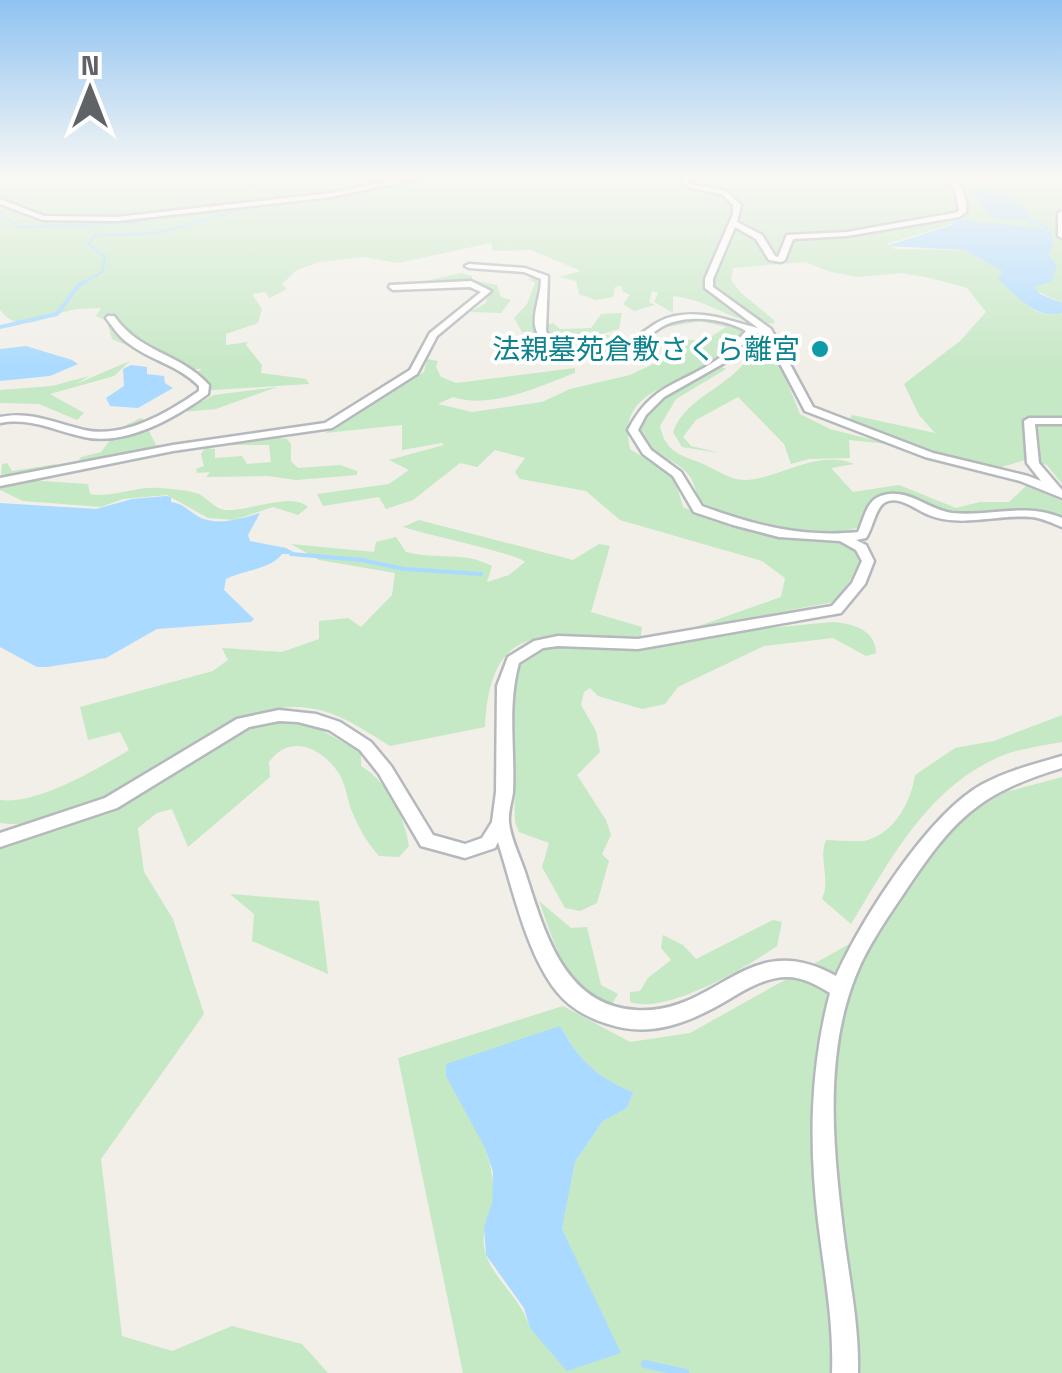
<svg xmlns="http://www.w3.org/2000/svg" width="1062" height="1373" viewBox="0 0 1062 1373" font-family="'Space Grotesk','Noto Sans JP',sans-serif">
<rect width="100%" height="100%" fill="#f1efe8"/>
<path fill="#c5e8c5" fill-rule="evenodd" d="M12,177h956l8,9 21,-6 -1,-3h66v126l-27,-13 -1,-4 18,-7 4,-13 -8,-13 5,-9 -3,-4 -95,-21 -3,5 -65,20 8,5 70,1 37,21 -3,6c17,19 36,44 63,36v171l-15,-19 -21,-5 -28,8 -42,-7 -107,-40 3,-6 83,18 -16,-18 -15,-31 56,-43 26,-29 -19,-24 -37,-10 -29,-5 -42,4 -28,-5 -26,-10 -72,6 -2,12 10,13 32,26 2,4c-37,5 -65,-24 -102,-27v17l-19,-11 4,-9 -6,-2 -3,11 6,3 -21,6 -11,-7 7,-9 -8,-4v-5l-7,1 -2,10 -17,3 -17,-6 -3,-13 -17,-4 22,-6 -50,-21 -38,1 -2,-8 -93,20 -34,-6 -45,5 -22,8 -15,14 5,5 -18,9 -3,-6 -14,2 10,15 -4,14 -32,11v11l22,-3 -2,3 16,20 -1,8 45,6 3,5 -110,7 -9,-15 12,-7h-19l-71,-30 -5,-18 -11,-5 5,-8c-11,1 -23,0 -33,3 -24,5 -48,25 -68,-1v-124l9,-2z
M461,273l11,3v4l25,5 4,12 10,3 -10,13 -31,-1 16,-9 1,-6c-22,-11 -50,-14 -75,-13z
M538,277l4,5 -2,22 -7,12 9,25 16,14 -6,1 -30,-24 -8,-14 13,-14 8,-21 -7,-4z
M622,313l-3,16 -17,5 14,3 -1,4h-45c20,8 39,-2 56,4 -29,11 -71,12 -79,-20l6,-2 7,6 31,-1 10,-14z
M691,318l54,11c-9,11 -21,25 -33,34 -36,25 -96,26 -82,86l44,28 9,30c34,15 70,25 107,32 24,5 47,-3 68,13l2,15 -26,35 -141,26 88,-31 4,-19 -23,-17 -142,-41 -34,-29 -66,-12 -5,-7 10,-14 -30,-8 -18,17 -17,-4 -47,37 -27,9 -7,-12 -56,9 -6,-12 72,-10 20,-14 -20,-10 55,-15 -2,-2 -40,7v-25l-77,8 99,-61 3,-13 11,2 -2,6 5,10 15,6 119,-15v5c-35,13 -84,37 -122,24l-15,7 34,8 70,-10 28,-13 60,-14 30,-14 18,-21h28l20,-13 -26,-6 -43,8z
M749,356l30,6 21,52 30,15 59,15 -40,-4 1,18 -41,1 -18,5 -7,-20 -46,-47 -42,23 -13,17 8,9 29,7 -38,-6 -9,-15c13,-36 58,-45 76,-76z
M130,361l-16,15 -64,18 34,19 -7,7 -38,-16 -39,-1v-13l52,-4 37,-10 -13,8z
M719,366l7,3 -50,30 -16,27c5,23 16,28 36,35 17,6 33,20 51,19 35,-3 72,-31 107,-16l-23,4 22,24 46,-7 57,23 24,-6h29l17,-16 36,15v15c-38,-11 -74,2 -111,-4 -27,-4 -57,-32 -83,-10l-3,19 -5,6c-50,16 -104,-5 -151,-20 -16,-9 -11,-21 -21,-33 -15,-18 -41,-17 -48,-43l15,-29z
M277,387l-61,22 -34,3 32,-17z
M141,418l13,8 -5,5 7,14h17l-95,17 3,-5 20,-5 10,-13 9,-2 6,-12z
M269,437l18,2 4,5v17l7,7 42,-3 17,6v4l-61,5 -28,-4 -62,1 4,-5 -13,1 -1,-4 8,-3 -3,-12 4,-6 10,1v9l27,-2 5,8 24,-2 -2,-17h-45z
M7,463l5,8 45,-7 -4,6 -27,10 62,4 2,10c23,4 46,-8 70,-6 12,1 28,2 39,6 10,5 15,15 27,16 23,1 66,-18 82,-3l-10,8 -25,-8 -39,13 -26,-2 -41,-23 -44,4 -22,8 -78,-6 -23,-11 2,-26z
M419,520l154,40 26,-16 11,2 -19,66 51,15 -1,9c-84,6 -150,-28 -156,91l-95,19c-23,-14 -48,-32 -75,-37 -107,-21 -195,128 -315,114v-23c37,5 97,-31 129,-50l-9,-18 -32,8 -8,-33 133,-36 15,-11 -6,-12 60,4 37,-13v-18l29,-3 13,9 31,-32 3,-22 -76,-13 -28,-16 83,8 2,-10 20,-5 10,15c30,8 58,-1 86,14l-5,16 22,-7 16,-13c-7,-8 -101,-28 -122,-35z
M832,622c20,1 44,8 44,31l-10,3 -33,-18 -69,8 -86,41 -13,17 -23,5 -44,-13 -8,-8 -6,4 -3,13 15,26 4,21 -23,23 29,45 5,15 -9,19 7,7 -12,42 -17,8 -15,-3 -23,-41 7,-24 -30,-11 -4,-10 -3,-139 8,-19 12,-12 18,-5 93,3 107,-20z
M1062,715v27c-17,3 -36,6 -53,11 -79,29 -117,104 -158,171l-29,-25c9,-20 -4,-40 4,-59 12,0 30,3 42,0 28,-9 43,-39 47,-65l40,-27 39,-7z
M280,720l30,4 51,28v14c27,16 43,49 48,80l-10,11 -20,-1c-13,-15 -21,-29 -28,-47 -4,-12 -6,-27 -13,-37 -18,-26 -49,-38 -69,-10l1,15 -82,70 -16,-38 -15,4 -19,15 6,44 29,47 31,95 -103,145 21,177 50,15 60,-25 70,18 26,29h-328v-528l110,-33 144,-86z
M1062,777v596h-599l-65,-315 165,-52 67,36 60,-9 195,-109 45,-70 37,-39 39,-23zM560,1026c19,34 37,52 72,66l-5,16 -24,13 -28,41 -13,67 58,124 -90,-25c-9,-30 -35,-47 -44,-73 -7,-19 3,-36 6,-53 3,-19 -1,-36 -7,-54z
M230,894l89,7 9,73 -76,-33 2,-27z
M539,901l32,27 16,-1 14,58 17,9 -6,10c-47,-13 -58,-63 -73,-103z
M773,920l9,2 -5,24c-30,21 -111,69 -147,56v-10l10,-1 8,-13 23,-18 -10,-12 2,-13 20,10 13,14z"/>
<path fill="#aadaff" d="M969,191l42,4 2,6 14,8 3,11 -36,-1z
M955,219l96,11 2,17 -5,6 9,13 -6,16 -17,4 6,8 22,9v10c-27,7 -45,-17 -64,-34l4,-8 -37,-21 -79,-4 66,-21z
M26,346l46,14 6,4 -28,12 -50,5v-32z
M131,365l16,2v7l17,2 1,7 8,5 -35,20 -28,-2 -4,-8 18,-12 -1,-17z
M166,496l5,1v5c14,2 18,10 30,16 19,8 41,0 59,-5l-12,22 2,6 36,7 11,6h-15c-10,15 -39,16 -56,25l-2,11 30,29 -3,3 -94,7 -51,29 -59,9h-10l-37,-20v-144l96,6 36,-10z
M560,1026c19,34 37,52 73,66l-6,16 -24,13 -28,41 -13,67 59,124 -54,18 -37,-43 -6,-20 -38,-53 -2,-28 8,-25 1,-30 -8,-24 -39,-72v-12z"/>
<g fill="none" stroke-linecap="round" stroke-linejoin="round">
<path stroke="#aadaff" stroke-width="2.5" d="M349,194l81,-17
M0,213l18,14 114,-4 22,-6
M1025,219l22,8v4
M82,283l20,-11 3,-15 -16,-13 5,-8 63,-3 102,-28"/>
<path stroke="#aadaff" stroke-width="4" d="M0,327l57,-13 21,-28 9,-5
M291,554l71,6 42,9 77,5"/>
<path stroke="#aadaff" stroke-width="8" d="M645,1364l40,9"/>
<g stroke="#b5b8bc" stroke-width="5">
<path id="minor" d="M412,177h14l-95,20 -214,24 -74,-1 -43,-16v-5l44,17 73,1 214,-24z
M680,177h6l5,7 35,7 15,14 -4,17 25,13 13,21 3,1 9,-22 60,-3 107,-19 5,-2 -3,-18 -11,-16h7c9,10 16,21 14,35l-7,5 -112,19 -54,3 -8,21 -4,2 -12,-2 -13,-21 -21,-12 -22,52v8l58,42 42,78 120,46 95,23 13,5 -14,-18 -3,-42 5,-3h33v6h-27l4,39 23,27v8l-42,-17 -95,-24 -120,-46 -41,-78 -11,1 -29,29 -60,34 -18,18 -8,15 13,20 30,22 21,34c51,19 102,32 156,26 7,-15 8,-33 26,-37 24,-7 45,15 68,18 38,4 73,-11 110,5v9c-10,-4 -20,-9 -30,-10 -35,-3 -70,11 -103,-2 -13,-5 -31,-21 -45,-12 -9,6 -11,25 -18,35l-10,2 10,5 8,16 -9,23 -24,29 -203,36 -80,-3 -15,2 -24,15c-12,43 -4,84 -6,129 -1,9 -5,20 -4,30 1,15 11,35 16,50 19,58 38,134 111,138 82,5 111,-84 200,-34 26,-57 91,-160 145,-191 25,-14 54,-21 81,-29v12c-84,25 -108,51 -156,122 -18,27 -38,55 -50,85 -34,84 -22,182 -11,270 6,43 14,85 13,128h-26c2,-51 -8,-102 -14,-152 -9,-78 -8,-152 12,-228 -13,-8 -27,-16 -43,-16 -20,0 -39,11 -56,21 -38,23 -79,41 -123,26 -20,-6 -38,-16 -51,-32 -31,-39 -44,-103 -59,-150l-3,6 -30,10 -44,-12 -42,-72 -19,-24 -31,-20 -31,-8 -19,-1 -30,6 -132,81 -117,39v-14l105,-35 132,-79 42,-9 37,4 24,8 31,20 20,24 42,69 32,9 17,-6 10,-16 4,-30 1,-106 11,-29 26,-16 24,-5 80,3 194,-33 20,-23 10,-22 -6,-11 -16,-9 -61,-4 -46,-12 -39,-13 -21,-36 -30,-22 -15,-24c24,-47 51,-44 90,-71 11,-8 19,-18 28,-28 -19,-11 -48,-15 -69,-10 -16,3 -27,15 -40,24 -21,15 -52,17 -76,9 -12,-5 -23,-14 -26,-28 -2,-15 6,-31 6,-47l-17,-7 -55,-4 -4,-2 4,-2 56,4 23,8 -2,55c14,25 52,28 76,15 19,-9 31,-26 53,-30 31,-6 56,6 83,12l-53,-40v-9l28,-65v-9l-11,-11 -35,-7z
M1062,211v27l-4,-2v-23z
M471,281l20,10 -54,45 -20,38 -85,54 -159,23 -173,35v-8l173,-33 152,-22 85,-53 20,-37 51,-41 -11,-5 -77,3 -4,-3 1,-2z
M108,316h6c27,38 65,36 95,69l-1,9c-33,24 -82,52 -124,43 -29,-6 -53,-20 -84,-14v-6c31,-6 54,6 84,13 39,9 84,-17 115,-39v-5c-22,-22 -48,-25 -71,-43 -9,-6 -15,-16 -22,-25z"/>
</g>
<use href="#minor" fill="#fff" fill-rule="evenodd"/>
</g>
<linearGradient id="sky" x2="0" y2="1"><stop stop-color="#8fc3f1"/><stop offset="0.48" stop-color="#f9f8f5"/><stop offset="1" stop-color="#f9f8f5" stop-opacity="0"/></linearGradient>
<rect width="1062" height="369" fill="url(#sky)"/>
<circle fill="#0f9aa8" stroke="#fff" stroke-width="4" cx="820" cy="349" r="10"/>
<g text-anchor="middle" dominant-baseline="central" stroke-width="8" stroke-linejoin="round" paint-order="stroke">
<g font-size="28" fill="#0d838f" stroke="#fff" text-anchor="end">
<text x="800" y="349">法親墓苑倉敷さくら離宮</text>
</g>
</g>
<g transform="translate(90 90)" stroke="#ffffff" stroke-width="8" paint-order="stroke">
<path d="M0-8L18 38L0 25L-18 38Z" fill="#5f6368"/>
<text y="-15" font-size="28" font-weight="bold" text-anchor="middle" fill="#5f6368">N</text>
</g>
</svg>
